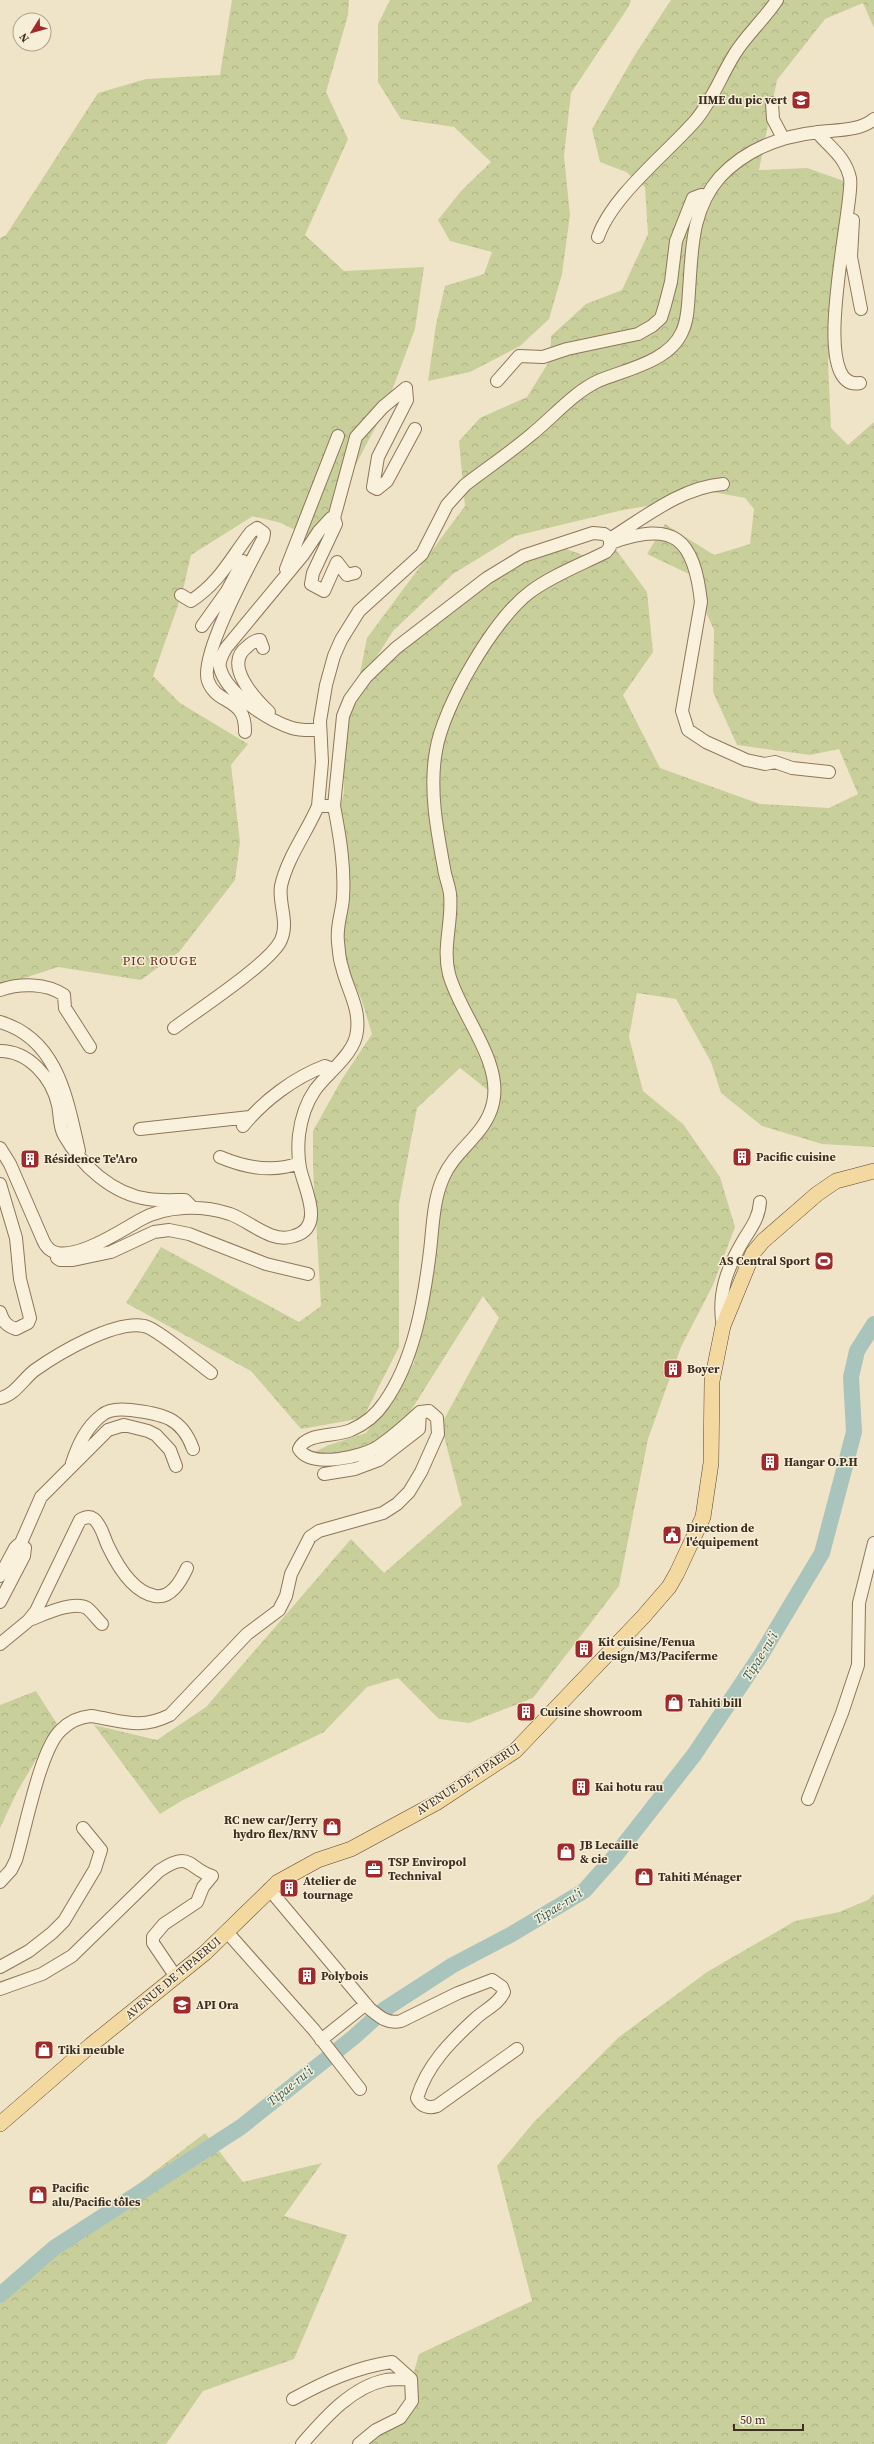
<svg xmlns="http://www.w3.org/2000/svg" width="874" height="2444" viewBox="0 0 874 2444" font-family="'Source Serif 4',serif">
<defs>
<pattern id="forest-crowns" width="20" height="18" patternUnits="userSpaceOnUse"><rect width="20" height="18" fill="#c9cf9b"/><path d="M2 6a3 3 0 1 1 6 0M12 15a3 3 0 1 1 6 0" fill="none" stroke="#aeb285"/></pattern>
</defs>
<rect width="100%" height="100%" fill="#f0e4c8"/>
<path fill="url(#forest-crowns)" d="M232,0h117l-1,15 -22,77 22,47 -43,96 39,36 80,-4 -9,62 -30,80 -41,78 -20,57 -43,-21 -28,-7 -62,39 -9,39 -29,82 27,27 68,41 -17,21 9,77 -5,38 -56,72 -38,28 -83,-13 -58,19v-748l6,-3 92,-142 48,-14 74,-4z
M390,0h241l-2,6 -58,87 -7,63 6,59 -8,59 -13,45 -29,27 -50,26 -42,9 8,-56 9,-39 39,-12 8,-22 -42,-11 -12,-21 23,-29 30,-29 -37,-35 -53,-8 -23,-37v-58z
M671,0h203v28l-11,-25 -38,16 -48,61 -18,90 48,-2 40,14 -7,90 -12,90 3,66 17,17 26,-23v725l-52,-3 -60,-18 -41,-33 -10,-31 -35,-63 -39,-6 -8,44 14,54 40,33 37,53 15,50 -22,58 -32,62 -33,92 -29,147 -86,112 -64,25 -30,-4 -41,-41 -31,9 -43,45 -141,68 -23,14 -66,-89 63,15 49,-33 145,-168 33,34 78,-68 -21,-80 58,-107 -16,-22 -73,116 -31,32 -34,13 -37,-2 21,-10 37,-12 48,-70 18,-134 21,-69 40,-50 1,-15 -34,-27 -43,40 -18,96v143l-36,71 -62,11 -50,-58 -125,-68 35,-56 138,75 22,-16 -8,-139v-36l29,-52 30,-45 -10,-33 -17,-37 -4,-131v-29l3,-11 -1,-59 8,-38 95,-84 104,-69 41,15 17,-10 -8,-20 47,64 6,60 -30,43 37,73 100,36 69,4 29,-14 -19,-45 -29,6 -73,-10 -24,-53 1,-62 -25,-56 -42,-20 18,-30 49,31 36,-11 4,-35 -9,-11 -43,-8 -43,14 -36,6 -108,26 -62,38 -60,57 -36,57 10,-50 98,-132 -6,-65 21,-23 47,-21 23,-37 1,-24 35,-32 36,-14 26,-56 -3,-47 -19,-15 -26,-10 -8,-33 44,-76z
M36,1691l21,33 -40,68 -17,36v-123z
M874,1894v550h-505l35,-37 15,-53 113,-53 -35,-135 37,-44 85,-85 88,-65 88,-51 44,-9 29,-12z
M205,2133l38,49 79,-19 -38,53 63,19 -53,124 -91,32 -37,53h-166v-142l5,-9 40,-44 26,-20 41,-25z"/>
<g fill="none" stroke-linecap="round" stroke-linejoin="round">
<path stroke="#a9c4bc" stroke-width="16" d="M0,2295l54,-47 187,-121 113,-90 31,-28 68,-44 59,-31 72,-43 31,-35 79,-101 67,-100 61,-102 32,-121 -3,-55 6,-26 17,-27"/>
<g stroke="#8d765c" stroke-width="14">
<path id="minor" d="M772,103l1,16 10,19
M817,132c13,16 28,24 33,46 5,23 -44,215 10,205
M853,220l-2,37 10,52
M598,237c14,-41 68,-83 97,-116 17,-20 25,-43 39,-66 12,-20 30,-35 43,-55
M497,381l22,-25 24,1 24,-8 71,-15 14,-8 9,-8 4,-13 6,-23 5,-41 17,-43 8,-3 6,1
M406,388l1,12 -29,57 -5,30 4,2 10,-8 28,-52
M334,518l22,-81 27,-30 23,-19
M334,518l2,6 -23,49 -2,11 13,7 13,-29 10,13 8,-2
M613,537c33,-21 70,-50 110,-53
M611,543c63,-23 83,-5 90,59l-19,109 6,19 18,12 40,18 19,4 10,-2 17,6 37,4
M286,569l52,-133
M181,595l10,6c29,-19 39,-42 60,-69l6,-4 7,5 -1,6c-14,27 -64,117 -55,142 9,25 38,15 37,51
M202,626l25,-35 16,-30
M263,648l-3,-8c-5,0 -9,3 -13,7 -24,17 7,51 22,65
M320,730c-9,0 -19,1 -28,-2 -23,-7 -66,-35 -72,-60 -2,-7 3,-14 6,-20l77,-93 16,-24 12,-13h3
M0,990c20,-7 46,-7 64,5l1,13 25,39
M0,1022c58,17 67,77 79,129
M174,1028c24,-18 93,-63 106,-86 10,-19 -2,-38 1,-56 6,-28 26,-54 37,-80
M0,1051c29,0 52,27 58,54 2,9 1,22 6,30 17,30 48,59 84,64 12,2 25,1 37,1l7,7
M243,1126c20,-25 52,-49 82,-60l8,3
M140,1129l110,-12
M0,1148l10,16 33,76c1,3 4,7 6,9 20,17 73,-19 91,-29 26,-15 62,-15 90,-6 20,7 41,30 64,22 32,-9 10,-48 6,-68 -2,-11 -2,-23 -1,-33 2,-16 7,-32 16,-45 13,-18 40,-36 42,-59 3,-24 -10,-42 -15,-64 -3,-8 -3,-17 -4,-25 -2,-16 4,-29 5,-44 2,-31 -3,-61 -9,-92
M220,1157c26,11 53,16 79,6
M0,1184l16,54 4,41 10,39 -2,5 -12,6c-10,-3 -13,-8 -16,-17
M57,1258l3,2h13l38,-8 43,-20 15,-2 20,4 77,30 42,10
M723,1326c-6,-31 4,-58 20,-85 8,-13 16,-23 17,-39
M0,1398c14,-2 24,-20 35,-28 24,-17 80,-50 109,-44 12,2 55,38 67,47
M72,1463c6,-18 14,-36 30,-48 7,-6 20,-6 29,-5 31,4 51,7 62,39
M324,1474l31,-5 24,-9 40,-31 1,-17
M20,1545l21,-48 67,-67 16,-5 24,6 8,4 14,15 6,16
M0,1576l15,-28 3,-3 7,3 -1,8 -24,46
M29,1620c14,-5 44,-20 58,-12 5,4 10,11 15,16
M0,1644l28,-23 8,-10 44,-91c5,-3 10,-4 14,-1 8,7 10,19 14,27 9,19 25,46 47,50 16,3 26,-15 32,-28
M808,1799l34,-86 16,-48 1,-62 15,-60
M0,1882l11,-12 5,-10c9,-29 24,-111 45,-130 8,-8 19,-13 30,-14 32,5 49,14 79,-1l77,-81 32,-24 7,-14 5,-22 19,-37 9,-6 64,-18 14,-9 12,-12 12,-20 17,-38 -1,-16 -8,-7 -9,1c-13,12 -26,24 -41,34 -16,11 -68,23 -80,3 7,-17 37,-12 52,-19 14,-6 25,-15 33,-27 30,-42 40,-102 46,-152 3,-25 3,-50 13,-73 12,-29 43,-43 50,-75 10,-42 -34,-90 -44,-129 -7,-27 4,-53 1,-80 -1,-9 -5,-17 -6,-26 -7,-37 -15,-79 -8,-117 7,-45 58,-132 94,-159 23,-17 50,-27 76,-40l4,-5v-9l-6,-4 -11,-1 -70,23 -36,22 -91,70 -30,29 -16,22 -7,17 -9,90h-16l4,-44 -2,-41 6,-36 8,-29 7,-16 18,-29 63,-57 25,-49 18,-20c22,-17 46,-33 67,-51 21,-17 41,-41 66,-53 26,-11 71,-19 84,-49 6,-12 6,-27 7,-41 3,-41 2,-81 31,-114 27,-29 61,-41 99,-45 17,-2 41,-1 55,-13
M269,1889l101,120c11,9 18,15 31,12l57,-28 34,-13 10,7 2,5c-5,12 -20,18 -29,27 -25,23 -48,46 -58,79 4,8 11,11 20,8l80,-57
M227,1932l87,98 46,59
M0,1967l29,-16 23,-18 12,-12 31,-52 6,-19 -18,-22
M0,1989l42,-15 30,-18 87,-85c32,-22 29,-2 53,5l-9,11 -6,15 -33,22 -11,13v6l23,34
M321,2040l45,-36
M293,2399c31,-17 63,-32 99,-37l19,17 1,22 -12,17 -24,12 -17,14
M302,2444c22,-25 49,-57 84,-64 8,-1 17,-1 25,-1"/>
</g>
<g stroke="#5b4430" stroke-width="16">
<path id="major" d="M0,2124l91,-79 114,-92 73,-71 40,-22 33,-11 85,-46 79,-52 128,-134 26,-30 8,-14 26,-56 8,-54 1,-82 11,-55 30,-73 10,-12 54,-47 19,-13 38,-10"/>
</g>
<use href="#minor" stroke="#faf1dc" stroke-width="12"/>
<use href="#major" stroke="#f3d9a0" stroke-width="15"/>
</g>
<defs>
<g id="school-square" transform="scale(1)"><rect x="-9" y="-9" width="18" height="18" rx="4" fill="#9e2a2b" stroke="#f7eed8"/><path d="M0-5L7-2L0 1L-7-2ZM-4 1L0 2.5L4 1V4Q0 6-4 4Z" fill="#fff"/></g>
<g id="building-square" transform="scale(1)"><rect x="-9" y="-9" width="18" height="18" rx="4" fill="#9e2a2b" stroke="#f7eed8"/><path d="M-4-6H4V6H1V3H-1V6H-4ZM-2.5-4.3h1.7v1.8h-1.7ZM.8-4.3h1.7v1.8H.8ZM-2.5-1h1.7V.8h-1.7ZM.8-1h1.7V.8H.8Z" fill="#fff"/></g>
<g id="stadium-square" transform="scale(1)"><rect x="-9" y="-9" width="18" height="18" rx="4" fill="#9e2a2b" stroke="#f7eed8"/><path d="M0-5a6.5 5 0 1 0 0 10a6.5 5 0 1 0 0-10ZM-3.5-1.8h7v3.6h-7Z" fill="#fff"/></g>
<g id="civic-square" transform="scale(1)"><rect x="-9" y="-9" width="18" height="18" rx="4" fill="#9e2a2b" stroke="#f7eed8"/><path d="M-.6-6.5H3V-4.5H.6V-3L4-1V1h2V6H-6V1h2V-1L-.6-3ZM-1.2 2.5V6h2.4V2.5Z" fill="#fff"/></g>
<g id="shop-square" transform="scale(1)"><rect x="-9" y="-9" width="18" height="18" rx="4" fill="#9e2a2b" stroke="#f7eed8"/><path d="M-5-2.5h2.3a2.7 3.5 0 0 1 5.4 0H5L5.5 6h-11ZM-1.5-2.5h3a1.5 2.3 0 0 0-3 0Z" fill="#fff"/></g>
<g id="office-square" transform="scale(1)"><rect x="-9" y="-9" width="18" height="18" rx="4" fill="#9e2a2b" stroke="#f7eed8"/><path d="M-6-3h4V-5.5h4V-3h4V5H-6ZM-1-4.5V-3h2v-1.5ZM-6 0V1H6V0Z" fill="#fff"/></g>
</defs>
<g fill-rule="evenodd">
<use href="#school-square" x="801" y="100"/>
<use href="#building-square" x="742" y="1157"/>
<use href="#building-square" x="30" y="1159"/>
<use href="#stadium-square" x="824" y="1261"/>
<use href="#building-square" x="673" y="1369"/>
<use href="#building-square" x="770" y="1462"/>
<use href="#civic-square" x="672" y="1535"/>
<use href="#building-square" x="584" y="1649"/>
<use href="#shop-square" x="674" y="1703"/>
<use href="#building-square" x="526" y="1712"/>
<use href="#building-square" x="581" y="1787"/>
<use href="#shop-square" x="332" y="1827"/>
<use href="#shop-square" x="566" y="1852"/>
<use href="#office-square" x="374" y="1869"/>
<use href="#shop-square" x="644" y="1877"/>
<use href="#building-square" x="289" y="1888"/>
<use href="#building-square" x="307" y="1976"/>
<use href="#school-square" x="182" y="2005"/>
<use href="#shop-square" x="44" y="2050"/>
<use href="#shop-square" x="38" y="2195"/>
</g>
<g text-anchor="middle" dominant-baseline="central" stroke-width="3" stroke-linejoin="round" paint-order="stroke">
<g font-size="12" font-weight="bold" fill="#3d2e20" stroke="#f7eed8" text-anchor="start">
<text x="787" y="100" text-anchor="end">IIME du pic vert</text>
<text x="756" y="1157">Pacific cuisine</text>
<text x="44" y="1159">Résidence Te'Aro</text>
<text x="810" y="1261" text-anchor="end">AS Central Sport</text>
<text x="687" y="1369">Boyer</text>
<text x="784" y="1462">Hangar O.P.H</text>
<text x="686" y="1528">Direction de<tspan x="686" dy="14">l'équipement</tspan></text>
<text x="598" y="1642">Kit cuisine/Fenua<tspan x="598" dy="14">design/M3/Paciferme</tspan></text>
<text x="688" y="1703">Tahiti bill</text>
<text x="540" y="1712">Cuisine showroom</text>
<text x="595" y="1787">Kai hotu rau</text>
<text x="318" y="1820" text-anchor="end">RC new car/Jerry<tspan x="318" dy="14">hydro flex/RNV</tspan></text>
<text x="580" y="1845">JB Lecaille<tspan x="580" dy="14">&amp; cie</tspan></text>
<text x="388" y="1862">TSP Enviropol<tspan x="388" dy="14">Technival</tspan></text>
<text x="658" y="1877">Tahiti Ménager</text>
<text x="303" y="1881">Atelier de<tspan x="303" dy="14">tournage</tspan></text>
<text x="321" y="1976">Polybois</text>
<text x="196" y="2005">API Ora</text>
<text x="58" y="2050">Tiki meuble</text>
<text x="52" y="2188">Pacific<tspan x="52" dy="14">alu/Pacific tôles</tspan></text>
</g>
<g font-size="12" fill="#3d2e20" stroke="#f7eed8">
<text transform="translate(468 1779) rotate(-33)">AVENUE DE TIPAERUI</text>
<text transform="translate(173 1978) rotate(-40)">AVENUE DE TIPAERUI</text>
</g>
<g font-size="13" letter-spacing="1" fill="#6b2e1e" stroke="#f7eed8">
<text x="160" y="960">PIC ROUGE</text>
</g>
<g font-size="13" font-style="italic" fill="#2f5d5a" stroke="#f7eed8">
<text transform="translate(760 1656) rotate(-58)">Tipae-ru’i</text>
<text transform="translate(558 1906) rotate(-32)">Tipae-ru’i</text>
<text transform="translate(290 2086) rotate(-39)">Tipae-ru’i</text>
</g>
</g>
<g transform="translate(32 32) rotate(233)"><circle r="19" fill="#f7eed8" stroke="#ada18e"/>
<path d="M0-3L7 15L0 10L-7 15Z" fill="#9e2a2b"/>
<text y="-6" font-size="11" font-weight="bold" text-anchor="middle" fill="#3d2e20">N</text>
</g>
<path d="M734 2424v6h69v-6" fill="none" stroke="#3d2e20" stroke-width="2"/>
<text x="740" y="2424" font-size="12" fill="#3d2e20" stroke="#f7eed8" stroke-width="3" paint-order="stroke">50 m</text>
</svg>
